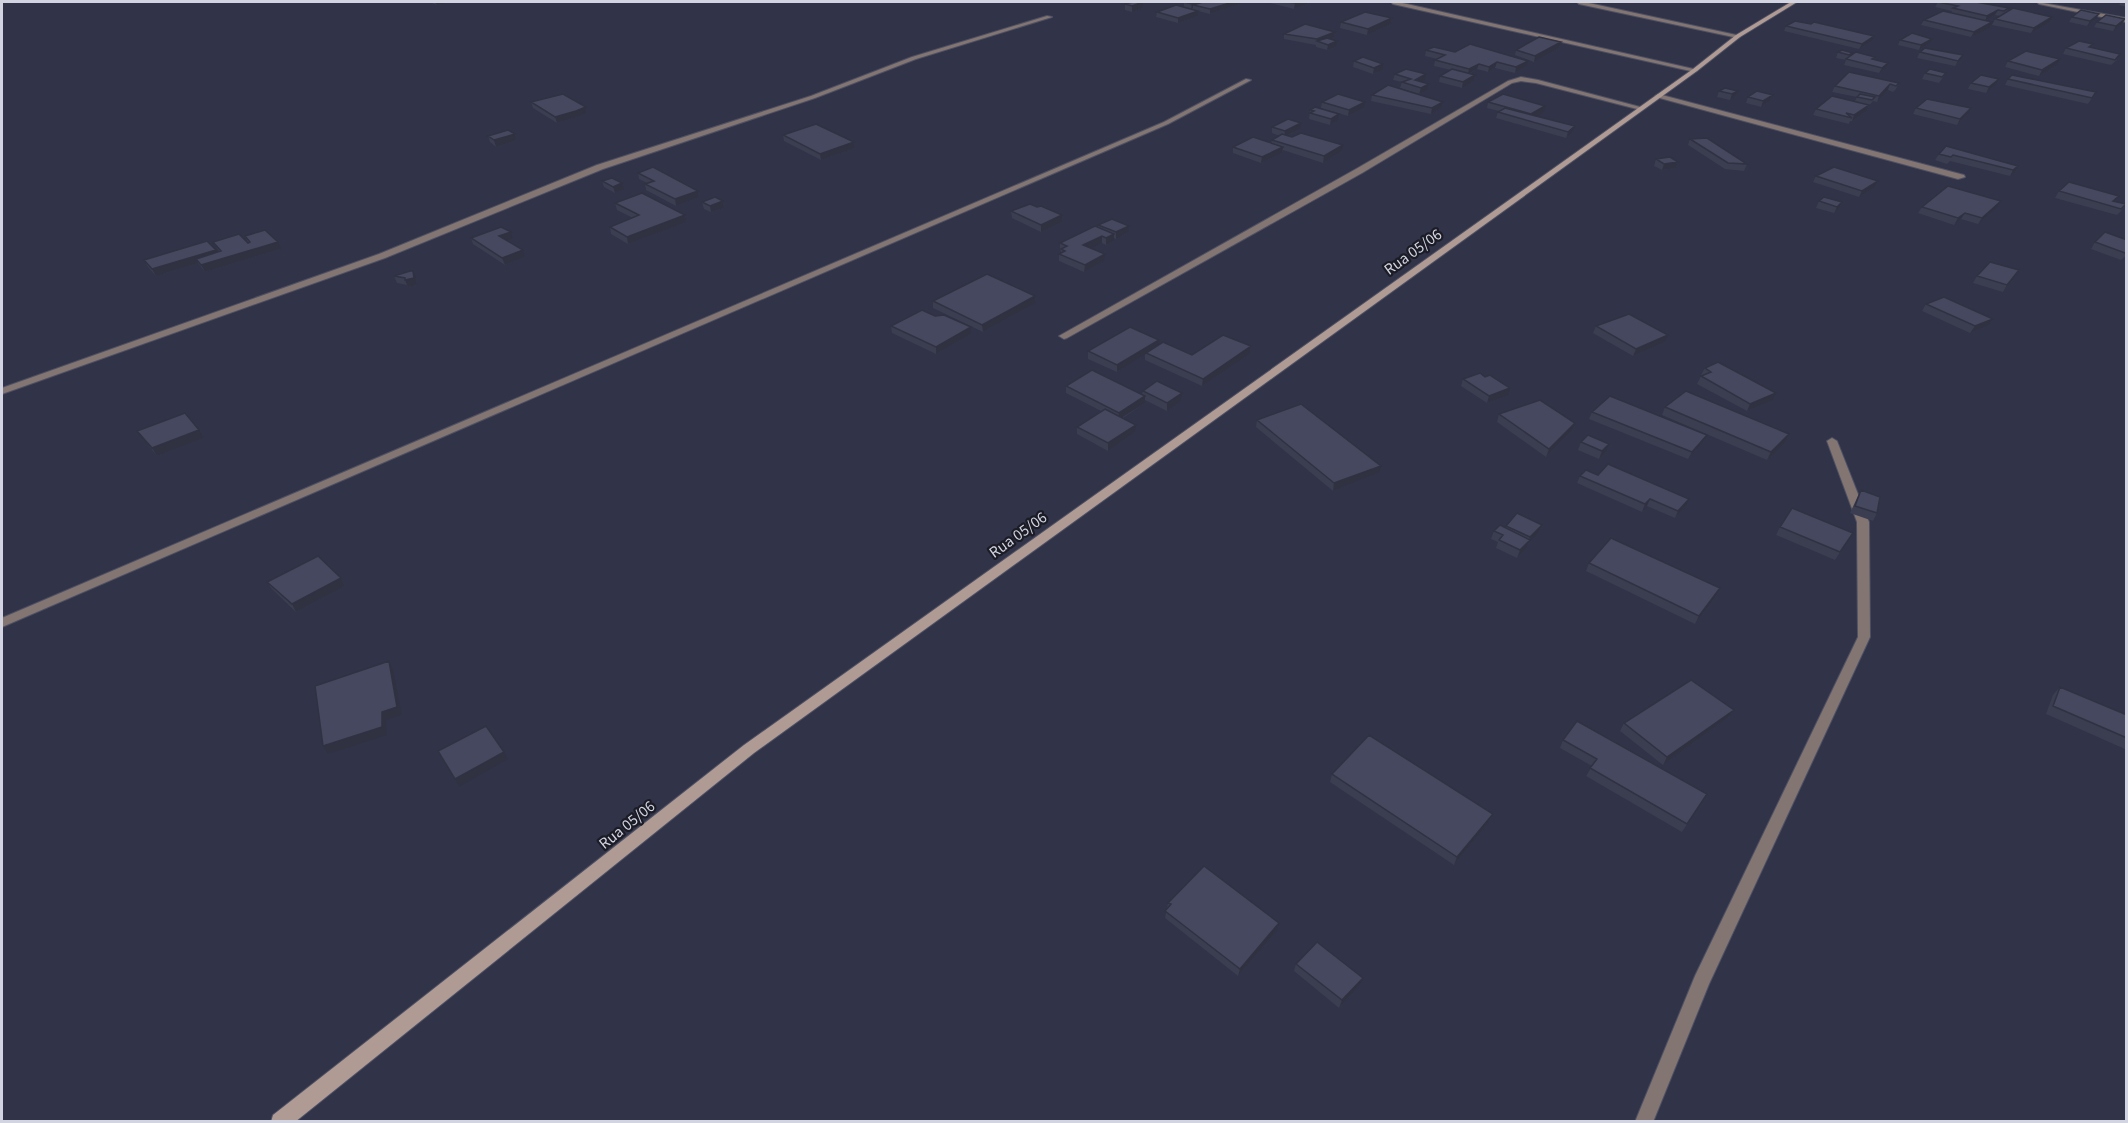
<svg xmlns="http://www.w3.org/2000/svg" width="2128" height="1123" viewBox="0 0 2128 1123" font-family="'Source Sans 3',sans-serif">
<rect width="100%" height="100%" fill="#313348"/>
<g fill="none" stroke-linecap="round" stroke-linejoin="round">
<g stroke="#4e5064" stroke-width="2">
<path id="lane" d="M1246,79l5,1 -83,44 -1166,503v-9l1162,-496z"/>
</g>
<g stroke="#4e5064" stroke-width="2">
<path id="street" d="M1391,2h7l300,68 -3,2 -302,-68z
M1577,2h7l157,34 -3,2 -159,-34z
M2037,2l89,16v4l-87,-18z
M1047,16l5,1 -136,42 -101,39 -212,71 -218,89 -383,136v-6l377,-134 218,-89 214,-69 101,-39z
M1521,77l17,3 106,28 -3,2 -105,-27 -15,-2 -9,2 -150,90 -295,165 -3,1 -5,-3 297,-167 152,-88z
M1658,94l306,81 1,2 -7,2 -302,-82 -1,-1z
M1832,438l5,3 32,81 1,115 -161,347 -56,138h-18l60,-146 163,-339 -1,-115 -30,-81z"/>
</g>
<g stroke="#4e5064" stroke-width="2">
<path id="secondary" d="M1791,2h6l-57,35 -43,34 -943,682 -459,369h-24l2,-7 471,-370 949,-676 43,-34z"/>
</g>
<use href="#lane" fill="#837672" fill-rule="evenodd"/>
<use href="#street" fill="#837672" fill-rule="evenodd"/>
<use href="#secondary" fill="#af9b94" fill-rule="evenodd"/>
</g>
<path fill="#3b3e51" d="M429,2h24l-16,3z
M1182,2h61v1l-33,11 -12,-3v5l-20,7 -22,-6 1,-5 27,-5v-4h-3z
M1266,2h46l-18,7z
M1938,2l71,6 -2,4 45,5 -2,5 -19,11 -39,-8 3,-6 5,-3 -5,-1 -10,6 7,1 -2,6 -19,9 -50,-12 3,-5 27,-7 1,-2 -17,-4z
M2121,2h6v5l-8,-2z
M1125,4l18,4 -11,4 -7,-2z
M2072,17l24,2 -9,7 -18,-4z
M1392,18l-1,6 -24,11 -27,-7 1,-6z
M2125,19l-3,5 -9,7 -19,-4 3,-5z
M1786,26l86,15 -13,8 -75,-18z
M1335,32l-1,5 -4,2 6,8 -9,3 -11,-3v-2l-32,-6v-5z
M1932,39l-3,5 -10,6 -21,-5 2,-5z
M1561,42l-2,6 -25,14 -19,-7 1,-5z
M2091,47l26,13 -6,5 -48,-11 3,-6z
M1426,50l29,2 72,14 -12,7 -20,-5 -7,4 -11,-3 -8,5 6,1 -1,6 -12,7 -23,-6 1,-6 11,-6 -17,-4 1,-6 2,-1 -12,-3z
M1838,52l14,3 23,2 -1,3 14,3 -2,6 -7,4 -35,-8 2,-5 -10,-2z
M1920,52l40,9 -5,5 -38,-8z
M1354,61l28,9 -9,4 -20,-7z
M2008,61l49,4 -18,11 -34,-9z
M1925,73h21l-7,10 -17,-4z
M1395,74l30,6 -4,2 8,2 -1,6 -9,4 -19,-6 2,-6 -9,-2z
M1999,79l-3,6 -10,8 -18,-4 3,-6z
M2008,79l88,13 -8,12 -83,-19z
M1899,83l-3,6 -3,3 -5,-2 -11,12 -4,-1 -4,5 -2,5 -15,10h-2l-1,3 -36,-9 3,-6 39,-8 2,-4 -25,-5 3,-6z
M1719,91h19l-3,6 -5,3 -13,-3z
M1372,95l71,7 -1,5 -11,7 -60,-13z
M1773,95l-3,6 -9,6 -15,-4 2,-6z
M531,102l55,5 1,6 -9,4 -21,6 -24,-15z
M1322,102l42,6 -16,8 -27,-8z
M1488,102l56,10 -8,4 37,16 -7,6 -70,-20 2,-6 1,-1 -12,-3z
M1916,108l52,6 -11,11 -44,-11z
M1310,110l28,10 -8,5 -21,-6z
M1272,127l28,2 -13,7 55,15 -19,12 -40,-13 -1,3 -21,10 -28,-10v-6l38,-4 1,-3 8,-4 -8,-3z
M515,134l2,6 -21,7 -6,-5 -2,-6z
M783,135l71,7 1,6 -34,12 -37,-19z
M1690,139l57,25 -3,7 -19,-2 -37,-24z
M1946,146l72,20 -3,7 -5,3 -60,-15 -3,3 -12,-4 4,-6z
M1656,159l22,3 -2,6 -14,2 -8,-4z
M638,173l60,18 1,6 -23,9 -30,-16 -1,-6 2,-1 -8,-4z
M1816,176l62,5 -3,6 -16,10 -46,-15z
M602,181l22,9 -9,3 -11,-6z
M2059,191l56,11 11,2 -5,7 -4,4 -62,-17z
M723,201l1,7 -13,4 -7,-3 -2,-7z
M1819,201l23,1 -3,7 -5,4 -18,-5z
M2001,201l-4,7 -19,16 -17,-5 -7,6 -36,-12 4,-6z
M615,203l70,12 2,7 -59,22 -17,-10 -1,-7 23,-9 -16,-8z
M1011,211l51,11 -21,10 -29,-14z
M1098,225l31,7 -13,7 -2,-1v3l-8,4 -4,-2 -12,5 14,13 -20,11 -25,-11v-7l2,-1v-2l-1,-1v-7l38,-16z
M2105,232l22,23 -6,5 -30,-11 4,-7z
M245,236l36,13 -76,23 -7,-9 -42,13 -8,-9 -4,-7 73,-8 2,-1 -6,-9 35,1z
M471,238l42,1 -6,2 18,16 -20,8 -32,-21z
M2019,270l-4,7 -12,15 -30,-9 4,-7z
M394,276l22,2 1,7 -9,2 -1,-2 -10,-2z
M1035,296l1,7 -53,29 -50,-24v-7z
M1926,304l67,15 -5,7 -18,7 -48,-22z
M891,326l80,1v7l-35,20 -44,-21z
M1596,326l69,16 -32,14 -40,-23z
M1159,344l33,11 59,-9 -1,8 -48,32 -57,-26v-5l-28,17 -29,-13v-8z
M1705,368l67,33 -25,10 -50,-27 4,-8h1l-1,-1z
M1463,379l45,17 -21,7 -26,-17z
M1066,386l76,8 1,-3 38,10 -14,10 -22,-11v3l-22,15 12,14 -27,19 -31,-17v-7l24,-16 -35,-18z
M1665,407l124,27 -3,8 -19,18 -105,-45z
M1592,412l115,23 -4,7 -15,17 -99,-40z
M1499,414l76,9 -3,8 -26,26 -49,-35z
M1257,420l122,53 -46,18 -77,-64z
M137,431l67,7 -47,18z
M1581,442l25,10 -7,7 -21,-9z
M1598,475l88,31 -11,12 -28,-12 -5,6 -65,-29 3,-7z
M1861,490l16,23 -4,8 -23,-8 7,-15z
M1542,525l-3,7 -11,12 -1,4 -10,10 -21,-10 2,-6 -7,-3 3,-8 11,-3 1,-2z
M1780,527l73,6 -18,27 -59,-25z
M1589,563l131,25 -4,8 -21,28 -109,-53z
M341,578l4,8 -49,26 -24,-23 -5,-7z
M2060,687l67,28v35l-81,-36 7,-19z
M1734,710l-5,7 -66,48 -43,-34 4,-8z
M1563,740l144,54 -25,38 -96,-56 6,-10 -32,-18z
M1332,774l161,40 -4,8 -35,43 -124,-83z
M1168,903l109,28 -39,45 -73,-58z
M1296,964l64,21 -21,23 -45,-37z"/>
<path fill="#303242" d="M435,2h18l-16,3z
M1143,2v6l-11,4v-6z
M1198,2h6l-11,3v3l-2,1 1,-5z
M1233,2h10v1l-33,11v-5z
M1300,2h12l-18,7 1,-6z
M1998,10l-3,5 -10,6 2,-5z
M1198,11v5l-20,7v-5z
M2099,14l-3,5 -9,7 3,-5z
M2052,17l-2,5 -19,11 3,-5z
M1392,18l-1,6 -24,11 1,-6z
M2125,19l-3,5 -9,7 3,-5z
M1992,22l-2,6 -19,9 3,-5z
M1335,32l-1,5 -13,6 -4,-2v-2z
M1874,36l-2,5 -13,8 3,-5z
M1932,39l-3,5 -10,6 2,-5z
M1337,41l-1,6 -9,3 1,-5z
M1561,42l-2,6 -25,14 1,-6z
M1963,55l-3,6 -5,5 3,-5z
M2060,59l-3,6 -18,11 3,-6z
M1528,61l-1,5 -12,7 1,-6z
M1497,62l-2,6 -7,4 1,-5z
M1888,63l-2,6 -7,4 3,-5z
M1383,64l-1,6 -9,4 1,-6z
M1479,64l-2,5 -9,5 1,-5z
M1426,74l-1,6 -11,6 1,-6z
M1475,75l-1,6 -12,7 1,-6z
M1999,79l-3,6 -10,8 3,-6z
M1429,84l-1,6 -9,4 2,-6z
M1890,84l-2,6 -11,12 2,-6z
M1738,91l-3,6 -5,3 2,-6z
M1773,95l-3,6 -9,6 2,-6z
M1365,102l-1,6 -16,8 1,-6z
M1443,102l-1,5 -11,7 1,-6z
M1869,105l-2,6 -15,10 2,-6z
M1545,106l-1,6 -14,8 1,-6z
M586,107l1,6 -9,4 -21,6 -2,-6z
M1971,108l-3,6 -11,11 3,-6z
M1339,114l-1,6 -8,5 1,-6z
M1301,123l-1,6 -16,8 1,-6z
M1575,126l-2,6 -7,6 2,-6z
M515,134l2,6 -21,7 -2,-7z
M854,142l1,6 -34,12 -1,-6z
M1343,145l-1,6 -19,12 1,-7z
M1283,147l-1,6 -21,10 1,-6z
M1678,162l-2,6 -14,2 2,-6z
M2018,166l-3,7 -5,3 3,-6z
M1878,181l-3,6 -16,10 3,-6z
M622,183l2,7 -9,3 -2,-6z
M698,191l1,6 -23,9 -1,-7z
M723,201l1,7 -13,4 -1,-6z
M2001,201l-4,7 -19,16 4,-6z
M1842,202l-3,7 -5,4 3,-6z
M1965,213l-4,6 -7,6 4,-7z
M685,215l2,7 -59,22 -1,-7z
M1062,215v7l-21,10v-7z
M1129,226v6l-13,7v-7z
M511,232l2,7 -12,4 -2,-7z
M1114,234v7l-8,4v-7z
M1102,236v7l-19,9v-7z
M278,242l3,7 -50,15 -26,8 -4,-7z
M216,250l3,6 -23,3 2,4 -42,13 -4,-7z
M523,250l2,7 -20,8 -3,-7z
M1105,254l-1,7 -20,11 1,-7z
M2019,270l-4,7 -12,15 4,-7z
M413,271l3,7 1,7 -9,2 -3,-7z
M1035,296l1,7 -53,29 -1,-7z
M1993,319l-5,7 -18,7 5,-7z
M971,327v7l-35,20v-7z
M1668,335l-3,7 -32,14 3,-7z
M1159,340v7l-13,6 -1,2 -28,17v-7z
M1251,346l-1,8 -48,32 1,-7z
M1510,388l-2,8 -21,7 2,-7z
M1182,393l-1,8 -14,10v-8z
M1776,393l-4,8 -25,10 3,-7z
M1145,396v7l-27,17 1,-7z
M1575,423l-3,8 -26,26 3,-8z
M1136,425l-1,7 -27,19v-8z
M199,430l5,8 -47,18 -5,-8z
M1789,434l-3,8 -19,18 4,-8z
M1707,435l-4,7 -15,17 4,-7z
M1609,444l-3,8 -7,7 3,-8z
M1381,466l-2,7 -46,18 1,-8z
M1650,499l-3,7 -5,6 3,-8z
M1689,499l-3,7 -11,12 3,-7z
M1542,525l-3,7 -11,12 -1,4 -10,10 3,-8 9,-9 1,-4z
M341,578l4,8 -49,26 -4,-8z
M1720,588l-4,8 -21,28 4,-8z
M389,661l4,8 9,46 -16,5 1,15 -59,19 -5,-8z
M1734,710l-5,7 -66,48 4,-8z
M504,752l4,7 -49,28 -4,-8z
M1493,814l-4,8 -35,43 3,-8z
M1279,923l-2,8 -39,45 2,-7z
M1363,978l-3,7 -21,23 3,-8z"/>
<path fill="#45485e" stroke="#303242" stroke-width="1.5" d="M1133,2h10l-11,4 -7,-2z
M1184,2h14l-6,2z
M1203,2h30l-23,7 -17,-4z
M1287,2h13l-5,1z
M1938,2h38l33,6 -5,3 -6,-1 -11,6 -34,-8 5,-2z
M1176,5l22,6 -20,7 -21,-6z
M2013,8l39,9 -18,11 -39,-9z
M2081,10l18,4 -9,7 -18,-4z
M1943,11l49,11 -18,10 -50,-12z
M1365,12l27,6 -24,11 -27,-7z
M2106,15l19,4 -9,7 -19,-4z
M1795,21l16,3 3,-2 60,14 -12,8 -76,-18z
M1305,24l30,8 -18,7 -33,-5z
M1912,33l20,6 -11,6 -21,-5z
M1539,37l22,5 -26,14 -19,-6z
M1327,38l10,3 -9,4 -11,-4z
M2079,41l14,3 -4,3 31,7 -5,6 -49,-12z
M1470,44l58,17 -12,6 -19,-5 -8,5 -10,-3 -10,5 -34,-9 10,-5 -19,-5 8,-3 21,5z
M1925,48l38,7 -5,6 -38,-9z
M1842,50l11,3 -4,2 -11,-3z
M2026,51l34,8 -18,11 -34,-9z
M1856,52l19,5 -3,2 16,4 -6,5 -36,-9z
M1363,57l20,7 -9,4 -20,-7z
M1406,69l20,5 -11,6 14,4 -8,4 -19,-6 9,-3 -16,-5z
M1452,69l23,6 -12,7 -23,-6z
M1930,69l16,4 -4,4 -17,-4z
M1849,72l50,11 -3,3 -6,-2 -11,12 -44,-10z
M1981,75l18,4 -10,8 -18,-4z
M2012,75l84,17 -4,6 -84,-19z
M1388,85l55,17 -11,6 -60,-13z
M1725,88l13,3 -6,3 -13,-3z
M1757,91l16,4 -10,6 -15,-4z
M563,94l23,13 -10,4 -21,6 -24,-15z
M1338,94l27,8 -16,8 -27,-8z
M1503,94l42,12 -14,8 -43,-12z
M1860,94l15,3 -3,3 -15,-3z
M1832,96l37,9 -15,10 -8,-2 6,5 -36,-9z
M1927,99l44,9 -11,11 -44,-11z
M1315,107l24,7 -8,5 -21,-6 4,-2 -4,-1z
M1505,108l70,18 -7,6 -70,-20z
M1288,119l13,4 -16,8 -13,-4z
M816,124l38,18 -34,12 -37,-19z
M508,130l7,4 -21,6 -6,-4z
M1301,133l42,12 -19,11 -52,-16 10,-6 10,3z
M1253,137l30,10 -21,10 -29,-10z
M1707,138l40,26 -19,-1 -38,-24z
M1946,146l72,20 -5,4 -60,-15 -2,2 -12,-3z
M1670,157l8,5 -14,2 -8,-5z
M653,167l45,24 -23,8 -30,-15 9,-3 -16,-8z
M1834,167l44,14 -16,10 -46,-15z
M612,178l10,5 -9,4 -11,-6z
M2069,182l50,14 -6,5 13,3 -5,5 -62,-18z
M1948,186l53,15 -19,17 -17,-5 -7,5 -36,-11z
M642,193l43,22 -58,22 -17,-10 29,-12 -24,-12z
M715,197l8,4 -13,5 -8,-4z
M1824,197l18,5 -5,5 -18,-6z
M1030,204l7,3 4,-1 21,9 -21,10 -30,-14z
M1112,219l17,7 -13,6 -18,-7z
M1095,226l19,8 -8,4 -4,-2 -19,9 22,9 -20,11 -26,-11 6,-3 -4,-2 6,-3 -7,-3z
M501,227l10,5 -12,4 24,14 -21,8 -31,-20z
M265,230l13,12 -77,23 -5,-6 25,-8 -8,-9 26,-8 9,9 2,-1 -5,-6z
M2105,232l22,8v12l-2,1 -30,-11z
M207,241l9,9 -64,19 -8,-9z
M1990,262l29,8 -12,15 -30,-9z
M410,271h3l1,7 -9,2v-2l-11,-2z
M987,274l48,22 -53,29 -49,-24z
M1944,297l49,22 -18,7 -49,-22z
M922,310l13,6 9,-1 27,12 -35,20 -45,-21z
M1629,314l39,21 -32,14 -40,-23z
M1130,327l29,13 -42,25 -29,-14z
M1223,335l28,11 -48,33 -57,-26 17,-11 29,13z
M1718,362l58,31 -26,11 -49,-28 10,-4 -6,-4z
M1092,370l53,26 -26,17 -53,-27z
M1480,373l5,4 5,-2 20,13 -21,8 -26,-17z
M1157,381l25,12 -15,10 -24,-12z
M1686,391l103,43 -18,18 -106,-45z
M1610,396l97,39 -15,17 -100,-40z
M1540,400l35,23 -26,26 -50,-35z
M1301,404l80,62 -47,17 -77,-63z
M1105,409l31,16 -28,18 -31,-16z
M185,413l14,17 -47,18 -15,-17z
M1588,435l21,9 -7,7 -21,-9z
M1608,464l81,35 -11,12 -28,-12 -5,5 -65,-28 6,-6 12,5z
M1861,490l19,7 -3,16 -22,-7z
M1792,508l61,25 -13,19 -60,-25z
M1517,513l25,12 -12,12 -24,-11z
M1500,525l30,15 -10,10 -21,-10 4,-5 -9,-4z
M1611,538l109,50 -21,28 -110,-53z
M318,556l23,22 -49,26 -25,-22z
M389,661l8,46 -15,5v15l-59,19 -8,-60z
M1691,680l43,30 -67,47 -43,-34z
M2060,687l67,28v23l-74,-32z
M1577,721l130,73 -20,30 -97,-56 7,-9 -34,-19z
M486,726l18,26 -49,27 -17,-28z
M1369,735l124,79 -36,43 -125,-83z
M1204,866l75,57 -39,46 -75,-58 6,-7 -3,-1z
M1317,942l46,36 -21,22 -46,-36z"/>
<g text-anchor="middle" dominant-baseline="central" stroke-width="4.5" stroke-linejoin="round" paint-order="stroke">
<g font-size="16" fill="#d2d4e1" stroke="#1b1c25">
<text transform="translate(1413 252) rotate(-36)">Rua 05/06</text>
<text transform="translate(1018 535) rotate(-36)">Rua 05/06</text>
<text transform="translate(627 825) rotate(-39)">Rua 05/06</text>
</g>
</g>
<rect width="2128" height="1123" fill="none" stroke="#d2d4e1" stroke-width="6"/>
</svg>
